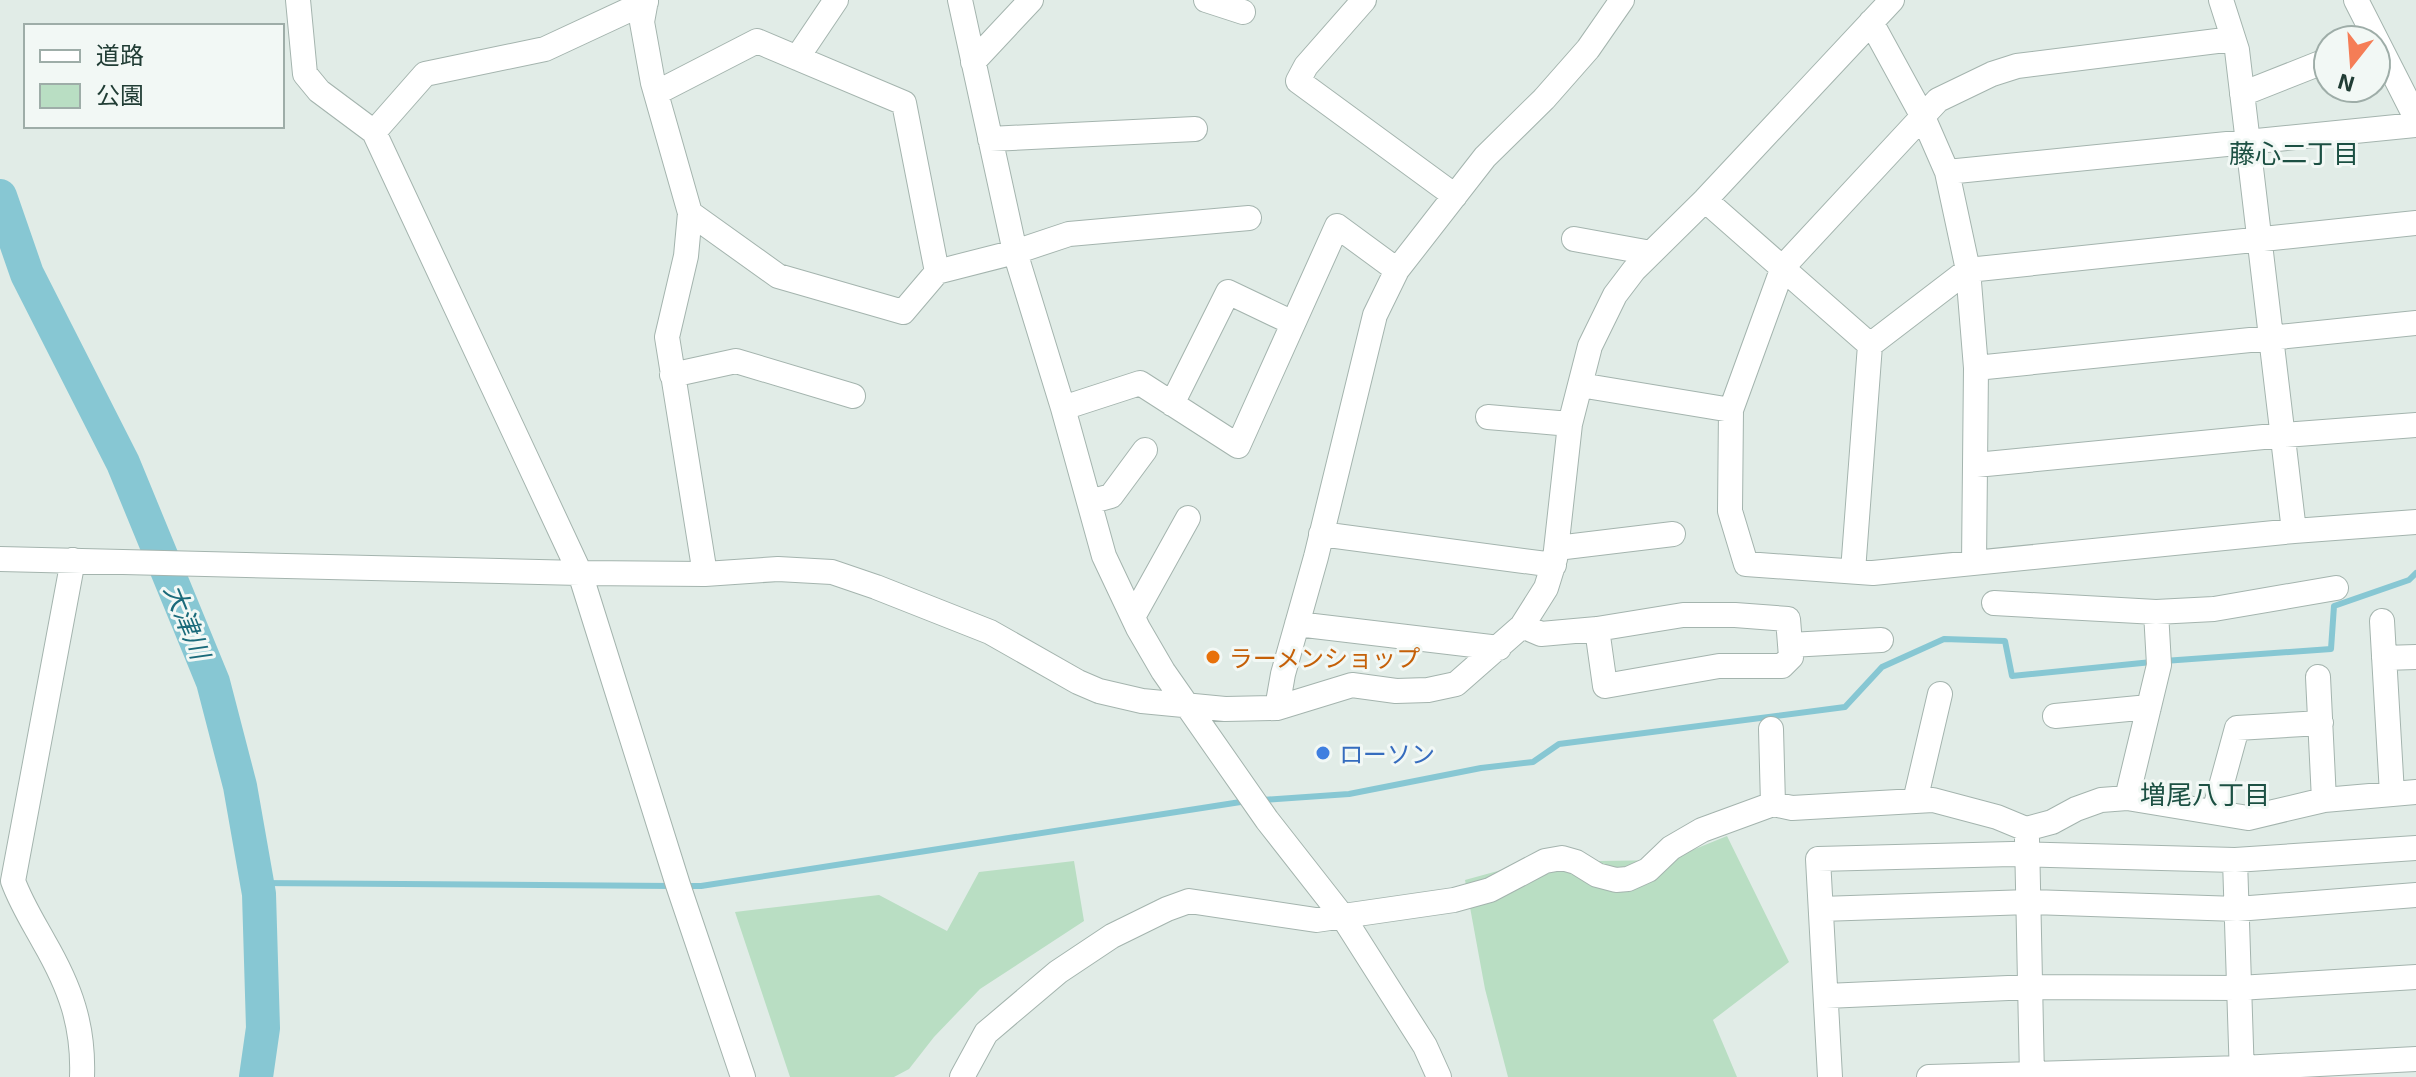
<svg xmlns="http://www.w3.org/2000/svg" width="2416" height="1077" viewBox="0 0 2416 1077" font-family="'Exo 2','Noto Sans JP',sans-serif">
<rect width="100%" height="100%" fill="#e1ece7"/>
<path fill="#b9dec3" d="M1727,836l62,126 -76,58 24,57h-229l-23,-88 -20,-109 66,-18 137,-2z
M1074,861l10,60 -104,68 -46,48 -25,32 -15,8h-104l-55,-165 144,-17 68,36 32,-59z"/>
<g fill="none" stroke-linecap="round" stroke-linejoin="round">
<path stroke="#87c7d3" stroke-width="6" d="M2164,661l167,-12 3,-43 75,-26 7,-7
M1263,800l86,-6 132,-26 52,-6 26,-18 286,-37 37,-40 62,-28 61,2 7,35 140,-14
M257,883l417,3
M685,886h16l546,-85"/>
<path stroke="#87c7d3" stroke-width="34" d="M0,196l27,78 96,189 90,219 27,104 19,108 4,134 -7,49"/>
<g stroke="#a4b4ae" stroke-width="26">
<path id="minor" d="M298,0l7,74 14,17 55,41 206,441 98,312 65,192
M646,0l-4,22 11,61 37,130 -4,43 -19,81 38,237
M960,0l55,252 48,156 41,148 34,72 25,43 104,149 76,97 82,129 14,31
M1206,0l37,12
M1364,0l-58,66 -8,15 157,115
M2221,0l16,50 57,481
M2356,0l60,118
M1871,22l52,95 24,55 21,98 8,98 -2,195
M2233,39l-216,27 -25,8 -54,26 -155,167 -52,143 -1,101 16,53 127,9 421,-42 122,-9
M797,58l39,-58
M973,62l58,-62
M656,93l101,-52 147,62 33,169
M2242,94l86,-34
M374,132l51,-58 120,-25 101,-47
M990,139l205,-10
M1947,172l469,-47
M1705,200l165,145
M690,213l88,63 125,36 34,-40 78,-20 54,-18 180,-16
M1574,239l77,14
M1976,368l440,-45
M672,375l64,-14 117,35
M1580,385l151,25
M1172,404l56,-112 65,31
M1063,408l77,-25 98,63 99,-220 60,44
M1488,417l82,7
M1976,465l308,-30 132,-10
M1089,502l22,-6 34,-46
M1321,534l233,31
M1557,548l116,-14
M0,559l580,14 125,1 73,-5 54,3 44,15 114,45 88,50 21,9 43,10 83,8 52,-1 75,-23 44,6 32,-1 28,-6 66,-58 24,-38 9,-29 15,-135 20,-78 25,-51 19,-25 71,-70 187,-200
M73,560l-60,321c8,22 20,41 31,61 26,45 40,83 38,135
M1853,571l17,-226 98,-75 448,-47
M1994,603l162,9 58,-3 122,-21
M1133,617l55,-99
M2382,621l10,173
M1297,624l202,24
M1522,626l19,8 56,-5 86,-14h52l53,4 3,38 -9,9h-63l-114,20 -8,-57
M1790,645l91,-5
M2384,658l32,-1
M2318,677l6,123
M1277,708l6,-34 33,-117 59,-242 22,-45 88,-113 59,-58 44,-50 34,-49
M2055,716l94,-9
M1771,729l2,75
M2127,798l32,-133 -3,-53
M1915,801l25,-107
M2214,812l23,-84 84,-5
M2027,839l5,238
M2235,860l7,217
M1821,909l208,-7 208,7 179,-14
M1826,996l205,-9 208,1 177,-11
M962,1077l24,-44 72,-61 54,-36 55,-27 22,-8 127,19 138,-20 36,-10 55,-29 17,-3 14,4 21,13 19,5 12,-1 20,-9 23,-22 31,-18 71,-26 19,4 141,-8 64,17 29,12 26,-7 24,-13 25,-9 26,-2 121,20 76,-18 92,-8
M1830,1077l-12,-218 194,-5 223,6 181,-12
M1929,1077l313,-9 174,-9"/>
</g>
<use href="#minor" stroke="#fff" stroke-width="24"/>
</g>
<circle fill="#e8710a" stroke="#f2f8f5" stroke-width="3" cx="1213" cy="657" r="8"/>
<circle fill="#3f7fe0" stroke="#f2f8f5" stroke-width="3" cx="1323" cy="753" r="8"/>
<g text-anchor="middle" dominant-baseline="central" stroke-width="6" stroke-linejoin="round" paint-order="stroke">
<g font-size="24" fill="#c56008" stroke="#f2f8f5" text-anchor="start">
<text x="1229" y="657">ラーメンショップ</text>
</g>
<g font-size="24" fill="#366cbe" stroke="#f2f8f5" text-anchor="start">
<text x="1339" y="753">ローソン</text>
</g>
<g font-size="26" fill="#1c5043" stroke="#f2f8f5">
<text x="2294" y="152">藤心二丁目</text>
<text x="2205" y="793">増尾八丁目</text>
</g>
<g font-size="26" font-style="italic" fill="#1a6a7a" stroke="#f2f8f5">
<text transform="translate(188 621) rotate(68)">大津川</text>
</g>
</g>
<rect x="24" y="24" width="260" height="104" fill="#f2f8f5" stroke="#9eada8" stroke-width="2"/>
<rect x="40" y="50" width="40" height="12" fill="#ffffff" stroke="#9eada8" stroke-width="2"/>
<text x="96" y="64" font-size="24" fill="#213d35">道路</text>
<rect x="40" y="84" width="40" height="24" fill="#b9dec3" stroke="#9eada8" stroke-width="2"/>
<text x="96" y="104" font-size="24" fill="#213d35">公園</text>
<g transform="translate(2352 64) rotate(197)"><circle r="38" fill="#f2f8f5" stroke="#9eada8" stroke-width="2"/>
<path d="M0-6L14 30L0 20L-14 30Z" fill="#f57d56"/>
<text y="-12" font-size="22" font-weight="bold" text-anchor="middle" fill="#213d35">N</text>
</g>
</svg>
